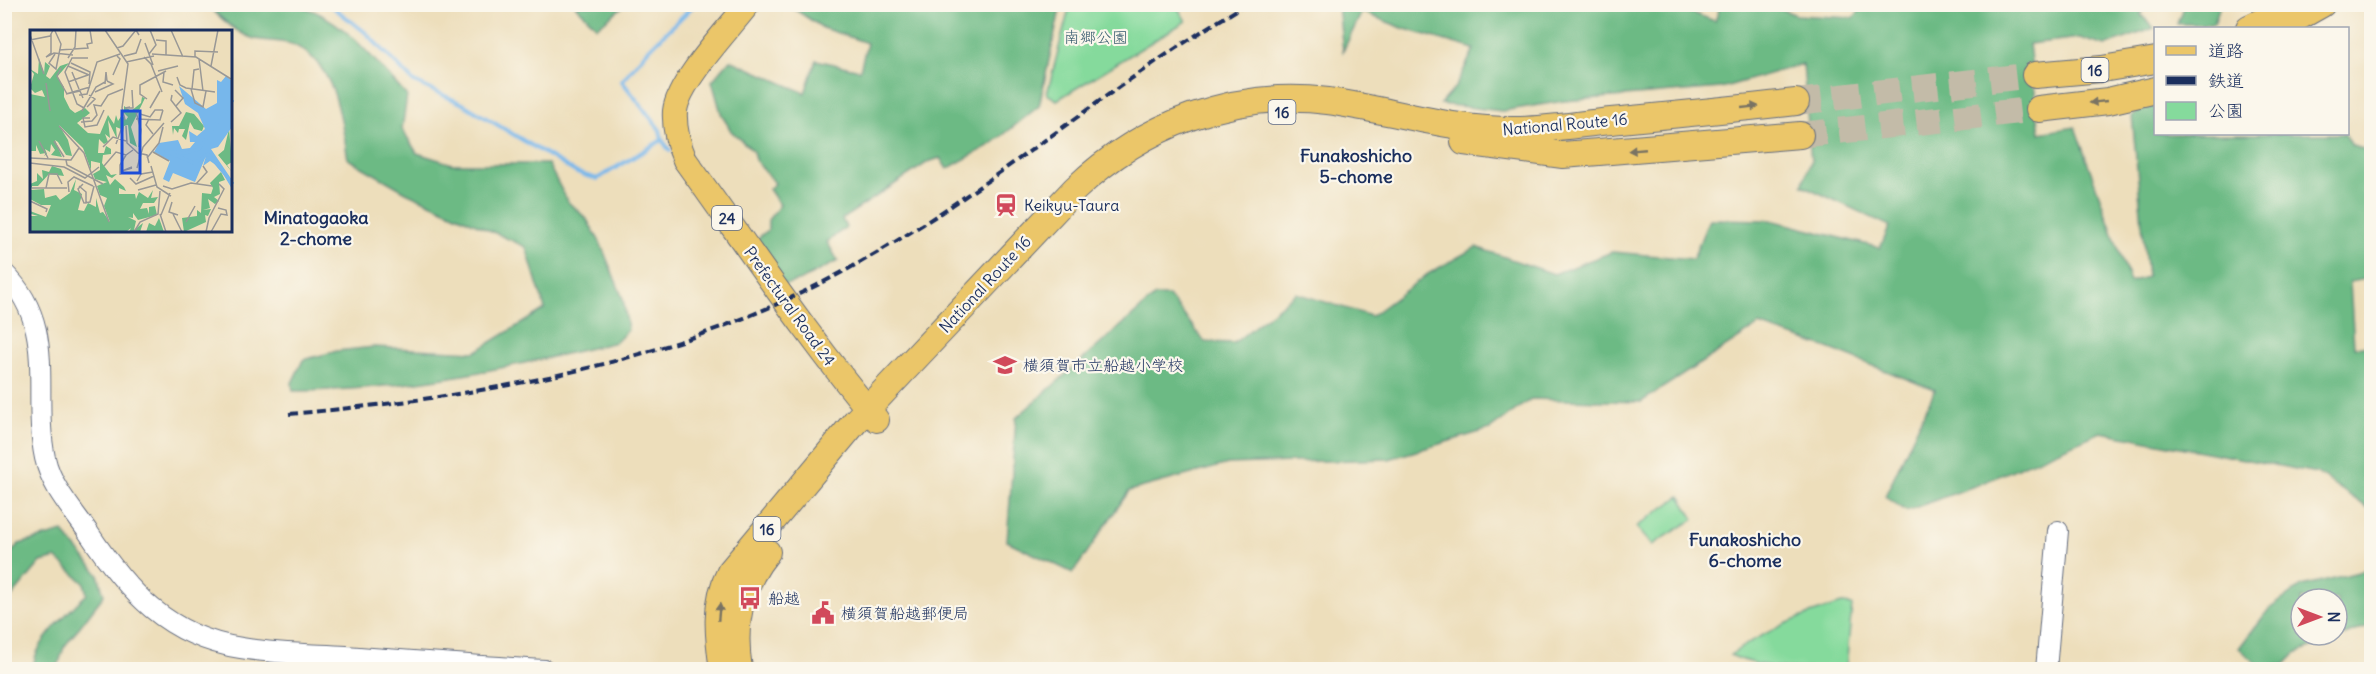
<svg xmlns="http://www.w3.org/2000/svg" width="2376" height="674" viewBox="0 0 2376 674" font-family="Delius,'Klee One',sans-serif">
<rect width="100%" height="100%" fill="#fbf7ec"/>
<filter id="ink" filterUnits="userSpaceOnUse"><feTurbulence type="fractalNoise" baseFrequency=".0167" numOctaves="2"/><feDisplacementMap in="SourceGraphic" scale="12" xChannelSelector="R" yChannelSelector="G"/><feConvolveMatrix kernelMatrix="1 2 1 2 8 2 1 2 1" color-interpolation-filters="sRGB"/></filter>
<filter id="wash" filterUnits="userSpaceOnUse"><feTurbulence type="fractalNoise" baseFrequency=".008" numOctaves="4" result="noise"/><feDisplacementMap in="SourceGraphic" scale="24" xChannelSelector="R" yChannelSelector="G"/><feGaussianBlur stdDeviation="1.35" result="paint"/><feColorMatrix in="noise" values="0 0 0 0 0 0 0 0 0 0 0 0 0 0 0 0 0 1.4 0 .05"/><feComposite in="paint" operator="in"/></filter>
<g filter="url(#wash)">
<rect width="100%" height="100%" fill="#eddebb"/>
<path fill="#85da9c" stroke="#50847d" stroke-width="1.5" d="M1070,5h106l10,16 -129,79 -10,-6z
M1680,496l14,23 -42,26 -16,-18z
M1842,604l10,1 -6,63c-38,2 -80,3 -116,-13 37,-25 69,-39 112,-51z"/>
<path fill="#6cba84" stroke="#447471" stroke-width="1.5" fill-rule="evenodd" d="M1667,4l48,17 6,-17 50,1 25,10 57,3 13,-14 278,1 -3,10 13,13 -49,18 -25,-8 -51,6 11,89 35,-6 55,155 17,-5 -15,-162 23,-10 1,29h189l7,12 19,5v127l-21,4 4,65 17,-2v165l-54,-37 -216,-41 -121,52 -74,27 -21,-15 50,-106 -107,-42 -69,-23 -118,77 -110,-3 -41,30 -101,30 -161,5 -99,27 -56,82 -66,-32 9,-123 139,-122h14l36,46 29,1 62,-50 75,23 57,-42 48,-27 78,27 58,-22 81,7 16,-40 62,1 109,28 10,-22 -88,-41 9,-24 -8,-97 -82,24 -157,13 -62,10 -62,-7 16,-18 18,-37 -69,-20 -43,-17 -19,39 -5,-46z
M2184,4l36,1 -6,19h-37z
M207,5c25,-1 65,-5 88,0 48,10 80,57 112,91l-5,33 15,24 35,11h96l20,38 18,16 14,24 23,57 5,31 -12,12c-107,26 -213,49 -323,49l-1,-8 11,-23 34,-9 37,-4 101,5 70,-43 -19,-62 -120,-55 -58,-33c-7,-40 -11,-92 -52,-113 -11,-6 -28,-4 -41,-7 -18,-5 -35,-22 -48,-34z
M575,5h50l-28,22z
M788,5h273l-22,101 -47,38 -45,25 -7,-11 -12,4 -86,57 4,8 -19,15 11,19 -37,19 -17,5 -31,-43 15,-12v-10l12,-15 -11,-16 6,-6 -20,-23 -2,-9 -22,-20 -10,-18 -9,-32 18,-21 75,33 11,-33 44,10 7,-27 -44,-15z
M63,532l35,42 6,21 -40,52 -7,22h-22c-8,-19 38,-62 52,-75l-3,-11 -28,-25 -15,4 -36,43v-46l14,-15z
M2371,569v56l-76,29 -11,11 -23,2 -22,-19 30,-39 33,-23zM2301,599h36v36h-36z"/>
<g fill="none" stroke-linecap="round" stroke-linejoin="round">
<path stroke="#77b7eb" stroke-width="4" d="M329,4l36,28 49,50 49,22 114,69 20,6 65,-39
M670,151l-8,-11 -2,-10 -38,-49 24,-29 49,-48"/>
</g>
</g>
<g filter="url(#ink)">
<g fill="none" stroke-linecap="round" stroke-linejoin="round">
<path stroke="#c3bba8" stroke-width="26" stroke-dasharray="26 13" stroke-linecap="butt" d="M1796,102l239,-27
M1800,135l239,-26"/>
<g stroke="#646c7f" stroke-width="22">
<path id="tertiary" d="M4,273c55,54 27,119 41,185 6,28 27,51 43,74 39,59 80,105 153,116 35,6 70,6 105,8 66,5 132,10 199,14
M2046,670l12,-139"/>
</g>
<g stroke="#646c7f" stroke-width="26">
<path id="primary" d="M748,4c-19,25 -70,78 -73,107 -1,17 3,33 10,49 63,87 123,178 192,260"/>
</g>
<g stroke="#646c7f" stroke-width="28">
<path id="trunk" d="M2283,26l39,-22
M2249,28l48,-24
M2035,75l67,-6 54,-9
M2039,109l69,-8 48,-11
M1464,142l99,13 237,-20
M739,669c-7,-43 0,-83 28,-117
M723,670c-5,-34 -9,-67 7,-98l125,-150 220,-233c67,-64 160,-100 253,-88 64,9 127,31 193,29 30,-1 60,-6 90,-9 62,-6 124,-12 185,-19"/>
</g>
<use href="#tertiary" stroke="#fff" stroke-width="20"/>
<use href="#primary" stroke="#ebc669" stroke-width="24"/>
<use href="#trunk" stroke="#ebc669" stroke-width="26"/>
<path stroke="#1b2f5e" stroke-width="4" stroke-dasharray="9 4.5" stroke-linecap="butt" d="M289,414c203,-18 397,-52 577,-155 133,-76 248,-178 381,-255"/>
</g>
<defs><path id="oneway-solid" d="M-6-.8H1V-3.2L6.5 0L1 3.2V.8H-6Z" transform="scale(1.5)"/></defs>
<g fill="#797363">
<use href="#oneway-solid" transform="translate(2098 102) rotate(174)"/>
<use href="#oneway-solid" transform="translate(1750 107) rotate(-6)"/>
<use href="#oneway-solid" transform="translate(1637 150) rotate(175)"/>
<use href="#oneway-solid" transform="translate(719 612) rotate(-85)"/>
</g>
</g>
<defs>
<g id="station-bare" transform="scale(1.8)"><path d="M-3-6H3Q5-6 5-4V2Q5 4 3 4L4.5 6H3L1.5 4h-3L-3 6H-4.5L-3 4Q-5 4-5 2V-4Q-5-6-3-6ZM-3.5-4v3h7v-3ZM-3.5 1v1.5H-2V1ZM2 1v1.5H3.5V1Z" fill="#d1495b" stroke="#fbf7ec" stroke-width="2.5" paint-order="stroke"/></g>
<g id="school-bare" transform="scale(1.8)"><path d="M0-5L7-2L0 1L-7-2ZM-4 1L0 2.5L4 1V4Q0 6-4 4Z" fill="#d1495b" stroke="#fbf7ec" stroke-width="2.5" paint-order="stroke"/></g>
<g id="bus-bare" transform="scale(1.8)"><path d="M-5-6H5V4H4V6H2V4H-2V6H-4V4H-5ZM-3.5-4V0h7V-4ZM-3.5 1.2v1.5H-2V1.2ZM2 1.2v1.5H3.5V1.2Z" fill="#d1495b" stroke="#fbf7ec" stroke-width="2.5" paint-order="stroke"/></g>
<g id="civic-bare" transform="scale(1.8)"><path d="M-.6-6.5H3V-4.5H.6V-3L4-1V1h2V6H-6V1h2V-1L-.6-3ZM-1.2 2.5V6h2.4V2.5Z" fill="#d1495b" stroke="#fbf7ec" stroke-width="2.5" paint-order="stroke"/></g>
</defs>
<g fill-rule="evenodd">
<use href="#station-bare" x="1006" y="205"/>
<use href="#school-bare" x="1005" y="365"/>
<use href="#bus-bare" x="750" y="598"/>
<use href="#civic-bare" x="823" y="613"/>
</g>
<g text-anchor="middle" dominant-baseline="central" stroke-width="4.5" stroke-linejoin="round" paint-order="stroke">
<g fill="#fbf7ec" stroke="#5e6b89" stroke-width="1.5">
<rect x="2081.5" y="58" width="27" height="24" rx="4.5"/>
<rect x="1268.5" y="100" width="27" height="24" rx="4.5"/>
<rect x="712" y="206" width="30" height="24" rx="4.5"/>
<rect x="753.5" y="517" width="27" height="24" rx="4.5"/>
</g>
<g font-size="15" font-weight="bold" fill="#1b2f5e">
<text x="2095" y="70">16</text>
<text x="1282" y="112">16</text>
<text x="727" y="218">24</text>
<text x="767" y="529">16</text>
</g>
<g font-size="16" fill="#365a6e" stroke="#fbf7ec">
<text x="1096" y="37">南郷公園</text>
</g>
<g font-size="16" fill="#1b2f5e" stroke="#fbf7ec">
<text transform="translate(1565 124) rotate(-5)">National Route 16</text>
<text transform="translate(985 284) rotate(-47)">National Route 16</text>
<text transform="translate(790 306) rotate(54)">Prefectural Road 24</text>
</g>
<g font-size="16" fill="#1b2f5e" stroke="#fbf7ec" text-anchor="start">
<text x="1024" y="205">Keikyu-Taura</text>
<text x="1023" y="365">横須賀市立船越小学校</text>
<text x="768" y="598">船越</text>
<text x="841" y="613">横須賀船越郵便局</text>
</g>
<g font-size="18" font-weight="bold" fill="#1b2f5e" stroke="#fbf7ec">
<text x="1356" y="155">Funakoshicho<tspan x="1356" dy="21">5-chome</tspan></text>
<text x="316" y="217">Minatogaoka<tspan x="316" dy="21">2-chome</tspan></text>
<text x="1745" y="539">Funakoshicho<tspan x="1745" dy="21">6-chome</tspan></text>
</g>
</g>
<g transform="translate(30 30)">
<rect width="202" height="202" fill="#eddebb"/>
<path d="M9,28l5,16 1,-12 5,4 -4,10 4,3 10,-13 9,-3 -12,14 7,10v10l6,12 5,4 10,-5 5,5 -13,10 11,10 12,1 8,-19 6,9 2,-9 2,6 4,-6 4,5 2,-3 -4,-4v-7l7,5 10,-8 1,-6 3,1 -14,29 6,20 -7,-4 -2,-18 -4,1 -2,13 1,-15 -2,5 -5,-2 1,12 -9,-19 2,18 -5,-4 3,8 -4,2 -5,-5 -1,14h6l2,-7 5,3v5l-8,1 -1,8 9,12 6,-1 -5,4 -6,-3 4,10 5,-6 9,8 2,4 -7,-3v6h16l1,5 3,-7 9,6 5,-8 -2,8 7,-1 -4,6h-11l-3,6 7,-1 2,6v-7l6,-1 2,9 -19,5 -5,-7v5l-5,-1 8,4 -2,9 9,-7 -3,9h6l3,-9 6,3 4,-8 5,14h-35l2,-4 -5,4h-96v-16h8l-7,-2 -1,-3 16,6 5,-12h-10l-11,-6v-15l7,-3v-8l6,6 -1,-9 7,2 3,-6 9,3 3,7 -15,-2 -11,12h-6l-1,4 13,-1 1,9 11,-3 4,5 10,-7 6,-14 -2,11 8,4 -4,16 6,1 4,-8 8,4v-9l4,15 3,-1 7,10 -6,-16 3,-8 -7,-3 -3,-9 10,-4 -12,-3 -2,-5 7,-4v-7l-9,-2v9l-8,-22 -24,-23 9,15 4,16 -6,-1 -8,-13 -3,-2 7,17 -11,-2 4,-5 -4,-6 -1,8 -5,-3 2,5 -3,2 2,-3 -6,1 -4,-9v6h-6v-57l15,3 -3,-7 -7,3 -5,-5 4,-14 -4,-5 8,5zM156,82l8,2 10,12 -2,5 -8,-2 -4,-7 -4,18 -4,-4 3,-7h-6l-1,4 -4,-5 -1,7 -1,-9h7zM199,99l3,33 -5,3 5,7 -14,-17 6,-5zM191,142l4,8 -6,2 1,12 -6,3 5,4 -4,3 -7,-5 2,9 -7,2 8,-1 -3,7 -3,-1 1,7 -22,10 -2,-14 15,-2v-6l4,3 1,-20 9,1 2,-6 -3,-5z" fill="#6cba84"/>
<path d="M196,46l6,5v46l-14,20 -7,2 21,31v9l-13,-22 -9,-6 -7,5 3,-10 -11,26 -22,-9 -4,9 -6,-3 7,-18 -16,-9 5,-9 19,-3 4,9 8,-1 5,-6h-5l-1,-11 8,5 8,-7 -7,-16 -13,-9 -6,-18 27,23 11,-6v-23l4,2z" fill="#77b7eb"/>
<path fill="none" stroke="#77b7eb" stroke-width="3" d="M203,70l-34,49 -13,4 -21,-2 29,12 14,-9 25,30"/>
<path fill="none" stroke="#999896" stroke-width="1.5" d="M75,0l23,34 -6,44 3,12M141,0l12,27M21,4v19l-5,4 8,-4 19,2M0,5l14,39M0,10l20,-4 3,-6M126,10l10,1v14M115,13l8,22M87,18l6,-2 13,-16 3,5M29,20l29,-2 -1,-4 5,-1 -2,-13M25,24l-6,9 7,6 5,-25 -6,-13M119,24l7,-9 -6,-15M122,24l44,3 35,22M94,26l12,-3 5,-14M114,27l7,7 11,28M165,27v-6l23,1M38,28l7,-11 1,-17M169,29l4,32M96,32l28,-6M41,33l19,9 -1,12M38,36l21,9M181,36l7,-36M31,38l-4,8 10,18M128,41l20,-5M42,42l7,17M134,42l-1,10 10,3M83,45l7,-16 -3,-3M147,47l3,8 6,3 29,4M38,52l20,-7M16,53l4,28M75,54l1,-12 1,9M161,59l4,14 8,4 3,-16M162,59l2,-19 5,-1M145,60l8,8 -7,8M65,62l18,-8 -6,-3M49,65l8,-1 10,-32 23,-8M53,68l-3,-7 -14,3 24,-7M117,69l-7,-5v-9l26,-14M57,77l8,-8 -6,-4M100,77l-5,1h8l-1,-18M54,78l-7,-4 -12,-32 7,-14h16M120,78l10,-17M52,81l14,-24 9,-5M106,82l5,18M110,84l10,3 5,-7h8M60,88h-7l2,9 12,-2 7,-15M106,89l24,1 3,-10M119,89l-3,6 7,9M51,92l11,-1 5,-6 -3,-10 7,1 7,-11 15,-6M141,92l10,-9 -10,-13 1,-5M29,96l25,27 25,69M96,96l1,17 11,10 9,2 2,8M9,111l9,17M24,111l10,16M86,114l6,-17M73,117l10,-10 13,4M109,117l2,-18M123,122l16,9M0,128l41,2 8,-12M117,128l12,-15 4,-16M36,130l1,5 36,19M0,133l34,4 21,11 14,-11M74,136l12,-14 10,3 7,-5M121,136l6,21 14,9M102,137l-10,4 10,-3M107,138l6,-21 21,-24M90,145v-10l6,-10M100,148l6,6 18,-8M107,151l4,-7 12,-2M53,154l-5,5 6,14 6,-1 4,-16M166,154l11,-12 -4,-6M49,156l7,6v12M133,156l9,3 19,-6 21,3M2,158h35M16,158l3,-14h8l5,10M108,160l18,-5M39,162l-1,-10 6,-5 19,9M0,171l17,8 -1,3M142,172l-3,10 9,3M130,184l6,18M143,184l9,18M131,185l9,-22M156,192l9,-16M104,202l6,-10 18,-8 2,-23M176,202l3,-14 15,-29 -5,-5M181,202l10,-18 6,1 -1,-5 -8,-2"/>
<path fill="#1d4ed8" fill-opacity="0.15" stroke="#1d4ed8" stroke-width="3" d="M92,81h18v62h-18z"/>
<rect width="202" height="202" fill="none" stroke="#1b2f5e" stroke-width="3"/>
</g>
<rect width="2376" height="674" fill="none" stroke="#fbf7ec" stroke-width="24"/>
<rect x="2154" y="27" width="195" height="108" fill="#fbf7ec" stroke="#a1a7b3" stroke-width="1.5"/>
<rect x="2166" y="46" width="30" height="9" fill="#ebc669" stroke="#a1a7b3" stroke-width="1.5"/>
<text x="2208" y="57" font-size="18" fill="#1b2f5e">道路</text>
<rect x="2166" y="76" width="30" height="9" fill="#1b2f5e" stroke="#a1a7b3" stroke-width="1.5"/>
<text x="2208" y="87" font-size="18" fill="#1b2f5e">鉄道</text>
<rect x="2166" y="102" width="30" height="18" fill="#85da9c" stroke="#a1a7b3" stroke-width="1.5"/>
<text x="2208" y="117" font-size="18" fill="#1b2f5e">公園</text>
<g transform="translate(2319 617) rotate(90)"><circle r="28" fill="#fbf7ec" stroke="#a1a7b3" stroke-width="1.5"/>
<path d="M0-4.5L10 22L0 15L-10 22Z" fill="#d1495b"/>
<text y="-9" font-size="16" font-weight="bold" text-anchor="middle" fill="#1b2f5e">N</text>
</g>
</svg>
